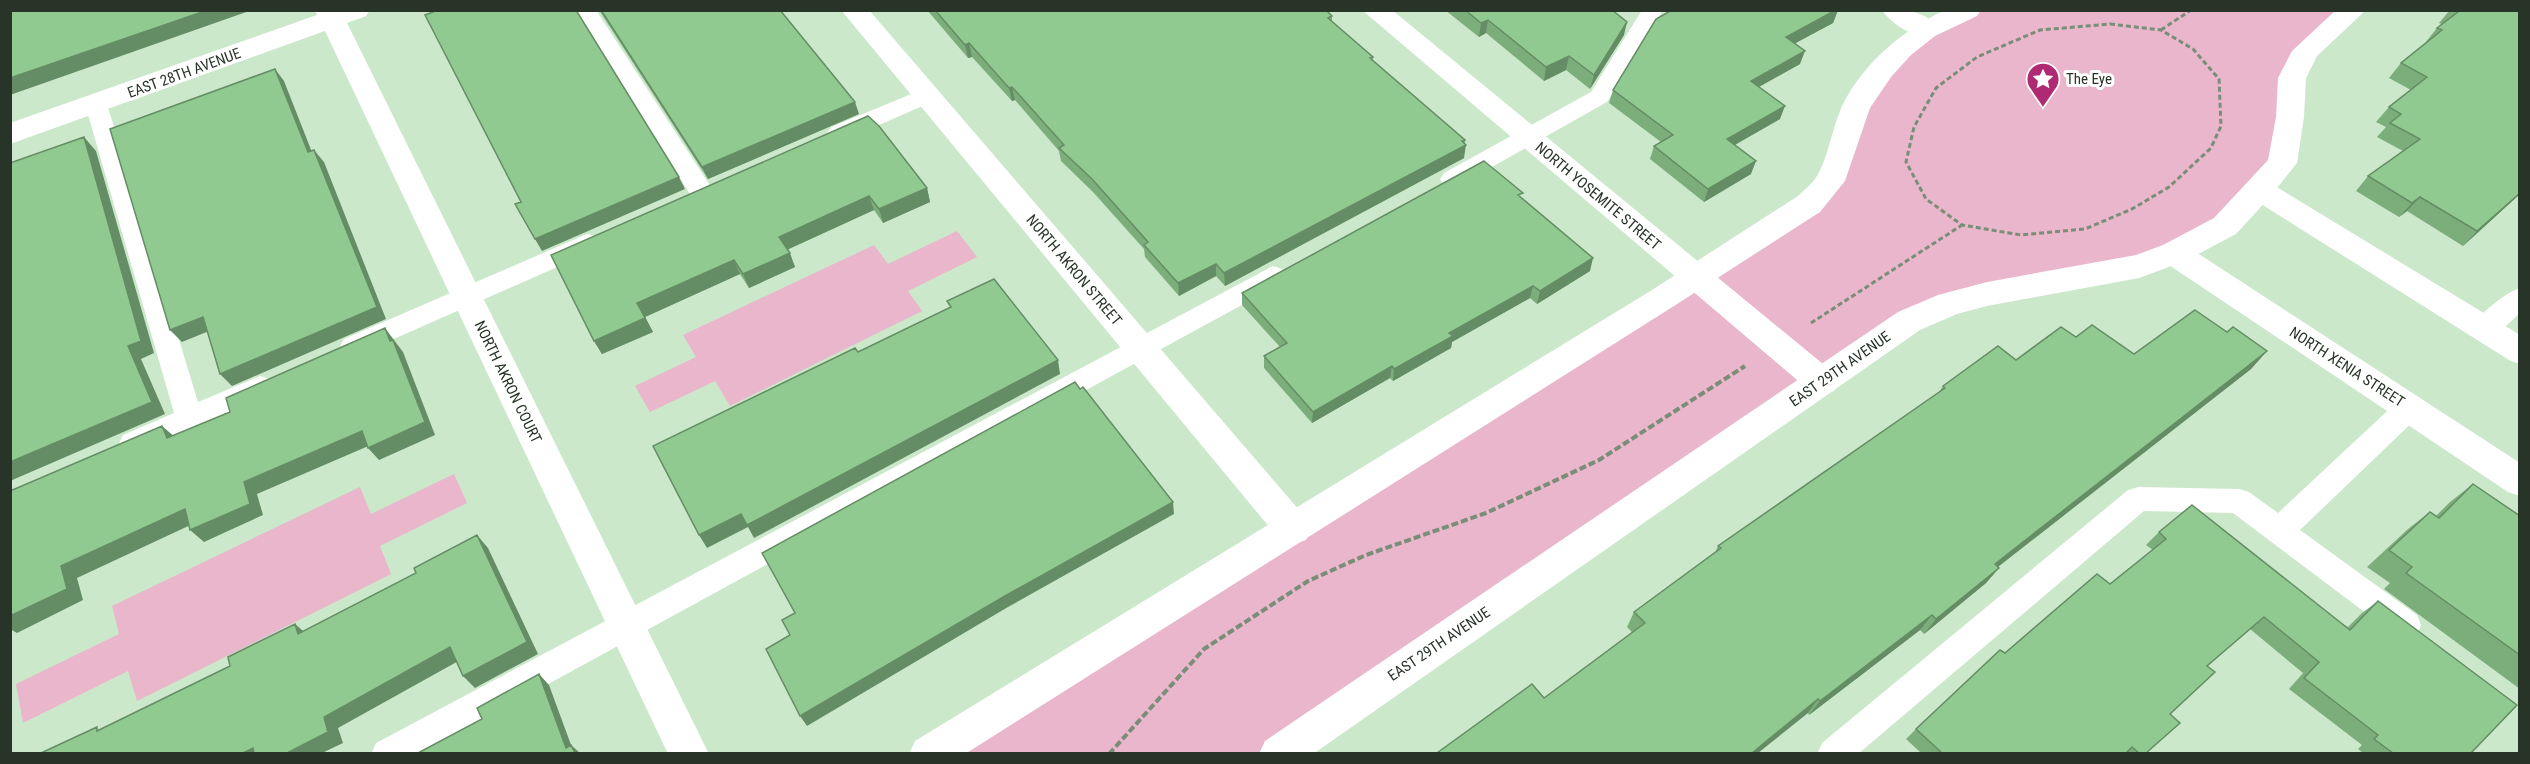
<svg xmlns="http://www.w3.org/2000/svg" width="2530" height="764" viewBox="0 0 2530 764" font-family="'Roboto Condensed',sans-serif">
<rect width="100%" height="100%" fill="#cbe8cb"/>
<path fill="#e9b6cb" d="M1968,11h385l-47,40 -24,111 -108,91 -225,51 -670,449 -350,1 880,-550 72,-133z
M957,231l20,26 -69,34 14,20 -192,95 -15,-25 -65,31 -15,-26 61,-29 -13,-22 191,-90 14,19z
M454,474l13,29 -87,43 11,28 -254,127 -9,-30 -105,52 -7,-39 103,-50 -7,-28 248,-119 11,27z"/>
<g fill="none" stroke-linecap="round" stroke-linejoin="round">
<path stroke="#798d79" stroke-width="3" stroke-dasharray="5 3" stroke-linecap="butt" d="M2110,24l51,6 32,19 26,30 2,47 -10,22 -42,39 -37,22 -47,20 -64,6 -59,-10 -36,-26 -20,-37 8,-35 22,-39 41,-31 63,-27z
M2161,30l30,-20
M1811,323l151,-98"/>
<path stroke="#798d79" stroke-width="4" stroke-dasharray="7 3" stroke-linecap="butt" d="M1109,754l95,-105 104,-68 58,-26 120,-42 113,-53 146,-94"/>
<path fill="#fff" fill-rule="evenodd" d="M575,10h21l115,177 3,6 -3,6 -9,3 -9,-3z
M1642,10h21l-56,92 -147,83 -8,3 -8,-3 -4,-6 4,-6 147,-81z
M926,88l8,3 3,5 -3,5 -87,38 -8,2 -8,-2 -4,-6 4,-6z
M96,96l8,3 3,5 91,298 62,-26 10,3 4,8 -4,8 -137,60 -10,-4 -4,-8 4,-8 51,-22 -89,-309 3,-5z
M587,234l9,2 3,7 -3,7 -234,103 -9,3 -9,-3 -4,-7 4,-7z
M1273,266l9,3 4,7 -4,7 -862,471h-49l5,-11z
M2520,288v25c-14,12 -26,29 -45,23l-4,-7c8,-15 32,-35 49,-41z
M2409,397l10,3 4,8 -4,8 -119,114 117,85 4,10 -4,10 -11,4 -11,-4 -162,-122 -89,-2 -286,243h-41l5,-11 306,-253 10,-3 101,2 10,3 29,21 121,-113z"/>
<path fill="#fff" fill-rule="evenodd" d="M315,10h55l-4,6 -19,7 362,731h-41l-343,-723 -315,113v-21l307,-108z
M841,10h28l437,508 5,11 -5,11 -13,4 -13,-4z
M1362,10h30l442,363 4,9 -4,9 -12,4 -12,-4z
M1882,10c22,0 44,-1 57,20l-4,6c-17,5 -43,-11 -53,-26z
M2260,179l10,4 250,152v29l-11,-4 -259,-163 -5,-7 5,-7z
M2174,242l11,3 335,218v33l-12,-4 -345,-231 -4,-8 4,-8z"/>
<path fill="#fff" fill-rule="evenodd" d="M1945,10h36l-4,6 -42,20 -24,19 -20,22 -21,31 -25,73 -25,31 -146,94 -709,448h-56l6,-13 737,-451 146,-94c6,-6 15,-13 19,-20 12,-21 15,-48 25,-70 22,-44 60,-75 103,-96z
M2336,10h30l-49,46 -11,22 -2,39 -7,46 -27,34 -34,37 -51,27 -46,17 -152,28 -30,8 -37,16 -607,424h-54l6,-13 633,-429 40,-17 49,-13 149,-27 27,-10 51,-27 54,-58 8,-43 2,-39 14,-27z"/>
</g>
<path fill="#7cae7c" d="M599,10h181l79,104 -151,65z
M927,10h399l6,6v5l41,36v4l91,82v15l-239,128 -9,-10 -37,20 -34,-39 -1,-8 -51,-57 -32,-31 -2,-10 -44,-51 -3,1 -40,-44 -4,1z
M1445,10h167l12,25 -34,54 -24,-19 -22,11 -58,-48 -7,4z
M1672,10h166l-5,13 -38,20 5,21 -41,23 21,32 -45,26 16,29 -47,28 -54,-43 4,-13 7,-4 -52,-39 4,-13z
M2450,10h70v184l-57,52 -56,-35 -8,6 -43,-26 12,-15 35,-25 -26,-14 9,-10 -10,-5 13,-15 22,-17 -22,-12 12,-15 25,-20h-1l12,-15 5,-4 -3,-1z
M868,116l59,72 3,14 -47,21 -9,-13 -87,40 8,17 -46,21 -9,-14 -95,43 8,15 -51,22 -8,-13z
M1521,198l69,73 -53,33 -7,-6 -78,44 -1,6 -58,33 -3,-3 -78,45 -48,-55v-12l16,-9 -38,-42v-12z
M2227,332l40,19 -16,18 -253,198 1,1 -13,15 -62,51 -4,-4 -111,85 -1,-2 -264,-15 88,-66 -5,-5 7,-15 81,-59 3,-7 221,-154 4,-6 73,-26 60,-23 58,17z
M2473,484l47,32v173l-136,-100 6,-6 -23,-16 41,-38 22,-17 6,4 14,-14z
M2159,532l189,95 14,-14 16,-12 93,152h-108l-5,-4 4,-4 -73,-56 14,-16 -53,-44 -43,37 -37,48 -24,39h-225l-15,-14 10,-10 89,-76 105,-69 43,-34 -7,-5z"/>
<path fill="#658d65" d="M208,10h44l-242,85v-17z
M1836,10h2l-5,13 -52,28 5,-14z
M1488,20l-2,13 -7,4 2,-14z
M1627,22l-3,13 -34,54 4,-14z
M969,43l3,14 -4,1 -3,-13z
M1805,51l-5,13 -54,30 5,-13z
M1569,56l-3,14 -22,11 2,-14z
M275,69l9,12 33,84 -9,-13z
M1012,87l3,13 -3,1 -3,-13z
M855,102l4,12 -151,65 -6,-12z
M1785,106l-5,13 -58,33 5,-13z
M84,137l12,14 58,202 -13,6 24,55 -155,67v-19l118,-116z
M1465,140l-1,6 2,-1 -2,13 -239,128 -1,-13z
M314,150l10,12 62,157 -154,67 -12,-12z
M1756,161l-5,13 -47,28 4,-13z
M679,177l6,12 -143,62 -7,-12z
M927,188l3,14 -47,21 -4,-14z
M2520,193v1l-57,52 14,-15z
M869,196l5,14 -90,41 -5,-14z
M2420,197l-13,14 -8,6 13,-14z
M790,253l5,14 -46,21 -6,-14z
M1593,258l-3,13 -53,33 3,-13z
M734,260l6,14 -95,43 8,15 -51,22 -8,-13 43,-38z
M1216,264v12l-37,20 -1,-13z
M1533,286l-3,12 -78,44 -1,6 -58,33 1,-12 55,-36z
M203,317l11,12 -32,13 -12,-12z
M385,328l18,24 32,83 -56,25 -11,-12 22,-107z
M2267,351l-16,18 -270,211 14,-16z
M1058,360l2,14 -306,164 -6,-11 -41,21 -8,-13z
M1392,366l-2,12 -78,45 1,-11z
M162,426l14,12h-9z
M362,431l11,13 -116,50 6,21 -59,27 -14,-12 54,-48z
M1173,502l1,12 -166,93 -201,119 -7,-10 205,-120z
M185,509l14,12 -122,57 6,22 -66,33 -7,-4v-13l51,-50z
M477,535l11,13 50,106 -63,34 -12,-12z
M1999,568l-13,15 -62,51 12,-15z
M1932,615l-12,15 -111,85 11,-14z
M295,624l14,12 -11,-2z
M450,647l12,12 -124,69 5,15 -21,10h-35l37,-36z
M539,674l10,11 25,68 -8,-5z
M1818,699l-10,14 -50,40h-6z
M571,745l9,8h-5z
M253,748l7,5h-17z"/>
<path fill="#90ca90" stroke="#658d65" stroke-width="1.5" d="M10,10h198l-198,68z
M438,10h138l103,167 -144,62 -20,-35 6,-2 -96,-187z
M601,10h179l75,92 -153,65z
M935,10h391l6,6 -4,2 45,39 -3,1 95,82 -3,1 4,4 -242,128 -8,-9 -38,19 -34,-38 4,-3 -56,-63 -33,-31 5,-3 -52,-58 -3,1 -40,-45 -4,2z
M1465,10h147l15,12 -33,53 -25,-19 -23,11 -58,-47 -7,3z
M1672,10h164l-50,27 19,14 -54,30 34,25 -58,33 29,22 -48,28 -54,-43 19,-11 -60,-45 43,-71z
M2456,10h64v183l-43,38 -57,-34 -8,6 -44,-27 52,-37 -30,-16 11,-9 -12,-7 38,-30 -26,-14 41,-33 -5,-2 21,-16z
M275,69l33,83 6,-2 63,157 -157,67 -17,-57 -33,13 -60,-201z
M868,116l11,10 48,62 -48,21 -10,-13 -90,41 11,16 -47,21 -9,-14 -97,43 8,15 -51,23 -43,-86z
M84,137l57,204 -13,5 24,56 -142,60v-299z
M1484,161l39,32 -5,2 75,63 -53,33 -7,-5 -84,47 4,3 -59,33 -2,-3 -79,46 -49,-56 23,-13 -45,-50z
M994,279l64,81 -311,165 -6,-11 -42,21 -46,-89 202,-98 3,4 93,-45 -4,-6z
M2195,310l32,22 6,-5 34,24 -272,213 4,4 -63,51 -4,-4 -112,86 -2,-2 -66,54h-315l95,-69 12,14 101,-75 -11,-11 87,-64 -3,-2 227,-158 -2,-2 55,-40 18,14 45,-33 15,10 16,-12 42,29z
M385,328l5,13 3,-1 32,82 -57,26 -6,-17 -118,51 6,22 -60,26 -5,-21 -124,57 6,23 -57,27v-125l152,-65 5,12 63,-26 -4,-14z
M1075,382l5,7 3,-2 90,115 -168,94 -205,120 -34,-67 24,-14 -8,-15 13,-7 -33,-60z
M2473,484l47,32v139l-114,-82 6,-6 -23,-17 41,-38 9,6z
M2192,505l158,125 28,-29 139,104 -46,48h-78l-19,-14 4,-4 -74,-57 15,-16 -55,-45 -57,49 8,6 -45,42 10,9 -34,30h-7l-7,-6 -6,6h-184l-26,-24 84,-79 5,3 92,-79 13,10 56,-45 -7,-7z
M477,535l50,107 -64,34 -13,-29 -126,70 4,15 -41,21h-33l-1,-5 -10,5h-202l56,-26v4l133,-65 -2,-9 67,-33 3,10 118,-61 -2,-5z
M539,674l27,74 5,-3 4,8h-157l64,-34 -5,-11z"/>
<defs>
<g id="sight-pin" transform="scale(1.725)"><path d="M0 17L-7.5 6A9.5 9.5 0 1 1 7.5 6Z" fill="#af2a72" stroke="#fff"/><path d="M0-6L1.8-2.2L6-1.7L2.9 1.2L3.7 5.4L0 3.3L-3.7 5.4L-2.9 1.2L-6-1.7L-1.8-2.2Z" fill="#fff"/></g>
</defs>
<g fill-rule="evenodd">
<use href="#sight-pin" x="2043" y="79"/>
</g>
<g text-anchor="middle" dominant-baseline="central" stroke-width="6" stroke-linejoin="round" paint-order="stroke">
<g font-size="15" fill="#293429" stroke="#fff">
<text transform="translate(184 73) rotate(-20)">EAST 28TH AVENUE</text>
<text transform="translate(1598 196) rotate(40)">NORTH YOSEMITE STREET</text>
<text transform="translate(1074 270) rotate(50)">NORTH AKRON STREET</text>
<text transform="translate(2347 367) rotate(33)">NORTH XENIA STREET</text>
<text transform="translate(1840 369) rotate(-35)">EAST 29TH AVENUE</text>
<text transform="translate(508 382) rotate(64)">NORTH AKRON COURT</text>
<text transform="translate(1439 644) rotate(-34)">EAST 29TH AVENUE</text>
</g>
<g font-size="15" fill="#293429" stroke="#fff" text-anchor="start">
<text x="2066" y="79">The Eye</text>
</g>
</g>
<rect width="2530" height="764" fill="none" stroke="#293429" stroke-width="24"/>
</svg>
